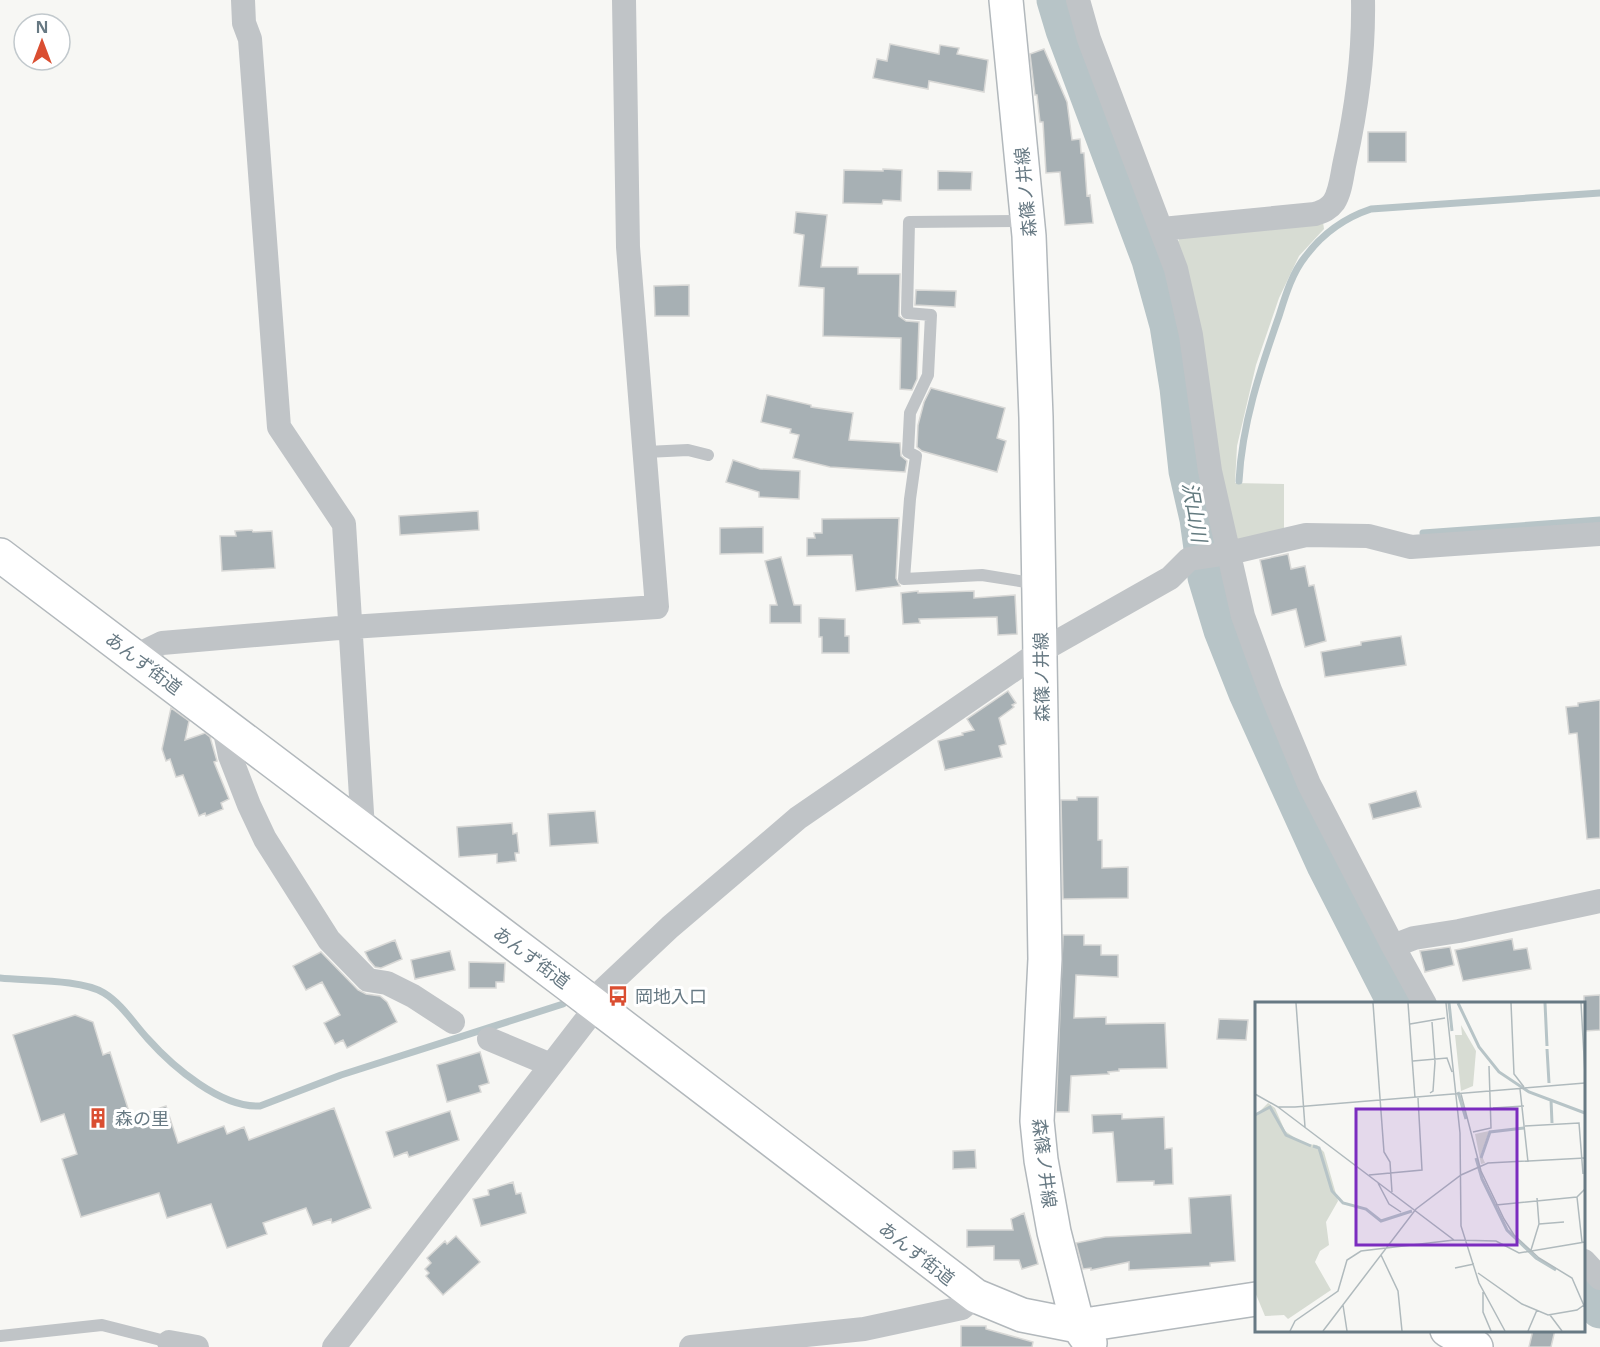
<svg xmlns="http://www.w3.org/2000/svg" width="1600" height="1347" viewBox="0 0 1600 1347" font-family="'Noto Sans','Noto Sans JP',sans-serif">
<rect width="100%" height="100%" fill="#f7f7f4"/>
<path fill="#d7dcd3" d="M1323,222l1,7 -25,27 -20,42 -23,67 -19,81 -2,37 49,1v47l-47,9 -3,-3 -57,-293 3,-7z"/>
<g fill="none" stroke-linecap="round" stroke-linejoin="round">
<path stroke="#b7c4c7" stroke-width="7" d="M1239,481c3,-57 21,-111 40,-165 6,-19 13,-43 26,-59 17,-23 39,-39 66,-48l229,-16
M1423,533l177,-13
M0,978c27,3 82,1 104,15 18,11 30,31 44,46 25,28 73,69 112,67l81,-31 222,-71"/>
<path stroke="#b7c4c7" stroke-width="39" d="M1056,0l9,30 86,230 18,65 10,63 9,83 11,48 8,58 16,53 25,63 78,172 71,139
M1584,1293l16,16"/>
</g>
<path fill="#a7b0b4" stroke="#d8d8d6" stroke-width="1.5" d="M890,44l49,10 1,-9 19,3 -2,6 31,6 -4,32 -55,-11 -1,8 -55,-11 4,-19 10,2z
M1044,49l23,53 5,38 8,-1 1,14h3l3,43 3,-1 3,28 -28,2 -5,-53 -14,1 -3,-51h-3l-3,-27h-2l-5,-41z
M1368,132h38v30h-38z
M883,169l19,1 -1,31 -18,-1 -1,4 -39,-1 1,-33 39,1z
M938,171l34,1 -1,18h-33z
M796,212l31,3 -6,52h37v7h42l-1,42 7,5 13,1 -2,57 -5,11 -12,-1 1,-51 -78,-2 1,-48 -25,-2 5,-51 -10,-2z
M689,285v31h-34l-1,-30z
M916,290l40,1 -1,16 -40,-2z
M931,388l74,20 -8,30 9,3 -9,31 -75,-21 -5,-4 1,-22 6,-23z
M767,395l44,10v2l42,6 -4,27 51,3 1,13 6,5 -2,11 -75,-5 -37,-9 6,-23 -9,-2 1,-4 -30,-7z
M733,460l27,9 40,2 -1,28 -40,-2v-5l-33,-10z
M478,511l1,19 -79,5 -1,-19z
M899,518l-3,60 4,8 -44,5 -4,-36 -45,1v-18h8l-1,-5h8v-14z
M763,527v26l-43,1v-26z
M252,530l1,2 19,-1 3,37 -53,3 -2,-35h16l-1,-5z
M1288,554l3,15 14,-3 4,20 5,-1 12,56 -21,6 -9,-38 -24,6 -12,-55z
M781,557l13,48h7v18h-31v-18h7l-12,-44z
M918,591v2l56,-2v7l41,-3 2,39 -19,1 -1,-18 -78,2 1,4 -17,1 -2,-31z
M819,618l26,1v17h4v17h-27v-16h-3z
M1401,636l5,29 -81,12 -4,-25 40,-7v-3z
M1008,691l8,12 -4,2 2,2 -15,11 7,26 -7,2 3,11 -57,13 -7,-29 25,-6 -1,-2 12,-3 -7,-11z
M1600,700v138l-13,1 -10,-106 -8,1 -3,-27 12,-1v-3z
M171,708l18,13 -4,19 20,-7 5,4 7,24 -3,1 15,37 -8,4 2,6 -17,7 -1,-3 -6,3 -16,-41 -7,2 -6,-18 -4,2 -4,-12z
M1416,791l5,16 -48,12 -4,-15z
M1077,797h21v43h4v28l26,-1v31l-65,1 -2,-99h16z
M595,811l3,32 -48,3 -2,-32z
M512,823l1,11 4,-1 2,20h-4l1,8 -19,2v-9l-38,3 -2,-30z
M1063,935h21v10h17v10h17v22l-42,-2 -2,43 32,-1v7l59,-1 2,45 -48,1v2l-11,1 1,2 -38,2 -2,36h-13z
M1512,939l2,11 13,-2 4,21 -68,12 -8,-31z
M395,940l7,19 -21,9 -6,-1 -6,-7 -4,-8z
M1450,947l4,18 -29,7 -5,-21z
M450,951l5,19 -40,9 -4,-19z
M321,952l37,38 8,4 14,2 7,6 10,20 -50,26 -4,-8 -8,4 -11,-21 16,-8 -18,-33 -16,8 -13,-24z
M469,962l36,1 -1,19h-8v6h-27z
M1600,995v35l-16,1v-35z
M75,1015l18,7 10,33 7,-3 21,66 35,-12 12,37 46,-17 3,8 17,-7 5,13 85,-32 37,100 -39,15 -1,-4 -18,6 -7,-17 -43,15 4,11 -40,14 -16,-44 -44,14 -8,-25 -78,24 -19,-58 15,-5 -13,-40 -23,8 -28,-87z
M1219,1019l29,1 -2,20 -29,-1z
M480,1052l9,31 -10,3 2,6 -34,10 -10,-37z
M450,1111l9,29 -50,17 -2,-5 -13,5 -8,-25z
M1122,1114v5l42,-2 1,32 7,-1 1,36 -19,1v-4l-37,1 -4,-50 -20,1 -1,-18z
M975,1150l1,18 -23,1v-18z
M513,1182l3,12 5,-1 5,20 -45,13 -8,-27 16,-4 -1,-5z
M1231,1195l4,66 -25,2v3l-81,4v-8l-38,8v-2l-8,1 -7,-26 29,-6 86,-4 -2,-35z
M1024,1213l14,51 -16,5 -3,-9h-25v-14l-27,1v-17h46l-2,-11z
M456,1236l24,26 -37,33 -17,-19 3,-3 -4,-4 6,-6 -4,-5 18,-17 2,3z
M961,1326h25v3l47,13 -1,5h-71z
M1533,1330h22l-4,17h-22z"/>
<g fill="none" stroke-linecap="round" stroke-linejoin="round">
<g stroke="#b2b8bc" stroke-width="36">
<path id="secondary" d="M1006,0l23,236 7,181 9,542 -8,162 4,39 13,72 24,94 12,17
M0,555l574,434 402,307 46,19 56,11 178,-27
M1447,1330l29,17"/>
</g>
<path stroke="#c0c4c7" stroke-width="12" d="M1014,221l-105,1 -2,91 24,2 -3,60 -18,38 -2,39 8,4 -6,43 -6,80 78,-4 56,9
M646,452l42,-2 20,5
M0,1336l102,-11 67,17"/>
<path stroke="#c0c4c7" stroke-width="24" d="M243,0l1,23 6,16 29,388 65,97 19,305
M1078,0l11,39 87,230 15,66 19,136 33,145 27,74 39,94 84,162 32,58
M1162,229l153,-15c8,-3 14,-5 19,-12 7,-11 8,-28 11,-41 12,-54 19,-106 18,-161
M135,656l27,-13 189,-16 306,-20 -29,-360 -4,-247
M229,729l-3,8 4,19 19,49 16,34 64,101 39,40 19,3 26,13 40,26
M1393,946l21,-8 45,-7 141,-30
M489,1039l62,26
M1584,1261l16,17
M169,1342l28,5
M334,1347l252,-327 16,-29 68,-64 128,-109 243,-167 129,-73 19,-19 40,-6 77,-18 62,1 43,11 189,-13
M691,1347l173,-18 98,-21 14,-12"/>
<use href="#secondary" stroke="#fff" stroke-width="33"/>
</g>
<defs>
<g id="bus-bare" transform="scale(1.62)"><path d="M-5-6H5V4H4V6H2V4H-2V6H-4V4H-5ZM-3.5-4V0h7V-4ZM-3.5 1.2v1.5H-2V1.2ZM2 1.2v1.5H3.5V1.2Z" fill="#da4e31" stroke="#fff" stroke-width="2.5" paint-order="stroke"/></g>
<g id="building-bare" transform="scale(1.62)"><path d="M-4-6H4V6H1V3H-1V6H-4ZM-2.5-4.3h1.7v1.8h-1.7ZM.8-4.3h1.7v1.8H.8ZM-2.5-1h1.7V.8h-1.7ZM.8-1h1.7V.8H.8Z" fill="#da4e31" stroke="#fff" stroke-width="2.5" paint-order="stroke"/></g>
</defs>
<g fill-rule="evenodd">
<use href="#bus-bare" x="618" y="996"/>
<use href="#building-bare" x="98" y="1118"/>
</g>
<g text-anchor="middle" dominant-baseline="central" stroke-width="6" stroke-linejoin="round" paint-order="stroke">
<g font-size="18" fill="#677983" stroke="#fff">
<text transform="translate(1025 192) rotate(-95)">森篠ノ井線</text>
<text transform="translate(144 663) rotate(37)">あんず街道</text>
<text transform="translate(1041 677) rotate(-91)">森篠ノ井線</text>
<text transform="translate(532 957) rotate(37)">あんず街道</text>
<text transform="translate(1045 1163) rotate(83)">森篠ノ井線</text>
<text transform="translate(917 1253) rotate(38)">あんず街道</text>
</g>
<g font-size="18" fill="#677983" stroke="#fff" text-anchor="start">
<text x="635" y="996">岡地入口</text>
<text x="115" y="1118">森の里</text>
</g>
<g font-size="20" font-style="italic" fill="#637a7f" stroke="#fff">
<text transform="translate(1195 512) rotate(80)">沢山川</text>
</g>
</g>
<g transform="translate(1255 1002)">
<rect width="330" height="330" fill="#f7f7f4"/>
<path d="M206,23l15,26 -3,35 -12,5 -6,-56h7zM13,101l7,5 10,23 19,13 13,1 7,7 14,49 -12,21 3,23 -9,6 -5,11 16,28 -43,29 -4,-4 -19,1 -10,-24v-176zM234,129l-8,23 4,9 -4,1 -6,-30z" fill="#d7dcd3"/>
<path fill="none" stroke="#b7c4c7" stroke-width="3" d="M194,1l3,28M203,1l21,44 20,25 30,20 56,21M290,1l2,43M292,47l2,34M203,90l8,27M296,98l1,23M0,113l15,-8 16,28 25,11M58,144l6,2 13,43 11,12 23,6 15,12 31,-10M221,156l6,21 25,51 29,28 20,12M226,156l9,-26 34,-4"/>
<path fill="none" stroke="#b0babd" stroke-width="1.5" d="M41,1l9,124M118,1l11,149 6,10 2,30M153,1l7,95M191,1l14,130 1,93 18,57 26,48M256,1l3,71 10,13M326,1l4,71M155,22l35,-6M158,59l34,-3 5,14M265,87l8,73M175,91l3,-2 2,-29 -3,-40M0,92l23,13h17l290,-24M206,92l20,77 23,48 10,16 25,23 33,20 13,30M23,105l176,133 42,1 23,12 66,-11M238,106l31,-2M270,124l54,-3 4,51M218,130l18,-4 -2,-62M114,173l53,-5 -4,-72M123,181l11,21 12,8M241,203l81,-8M284,222l25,-2M327,240l-5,-45 8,-8M276,248l8,-26 -2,-26M126,253l17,36 4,40M200,266l19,-4M223,271l44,31 26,11 29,-5 7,-5M228,290v20l8,19M88,303l4,26M295,313l12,16M35,329l5,-10 43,-30 9,-31 14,-9 93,-11M68,329l93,-122 45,-34 27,-12 97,-5M273,329l9,-21"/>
<path fill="#7b2cbf" fill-opacity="0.15" stroke="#7b2cbf" stroke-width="3" d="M101,107h161v136h-161z"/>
<rect width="330" height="330" fill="none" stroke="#677983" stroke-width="3"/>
</g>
<g transform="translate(42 42)"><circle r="28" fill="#ffffff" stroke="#c2c9cd" stroke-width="1.5"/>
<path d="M0-4.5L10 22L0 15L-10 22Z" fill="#da4e31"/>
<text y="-9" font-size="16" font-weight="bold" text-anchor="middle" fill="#677983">N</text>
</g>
</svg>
